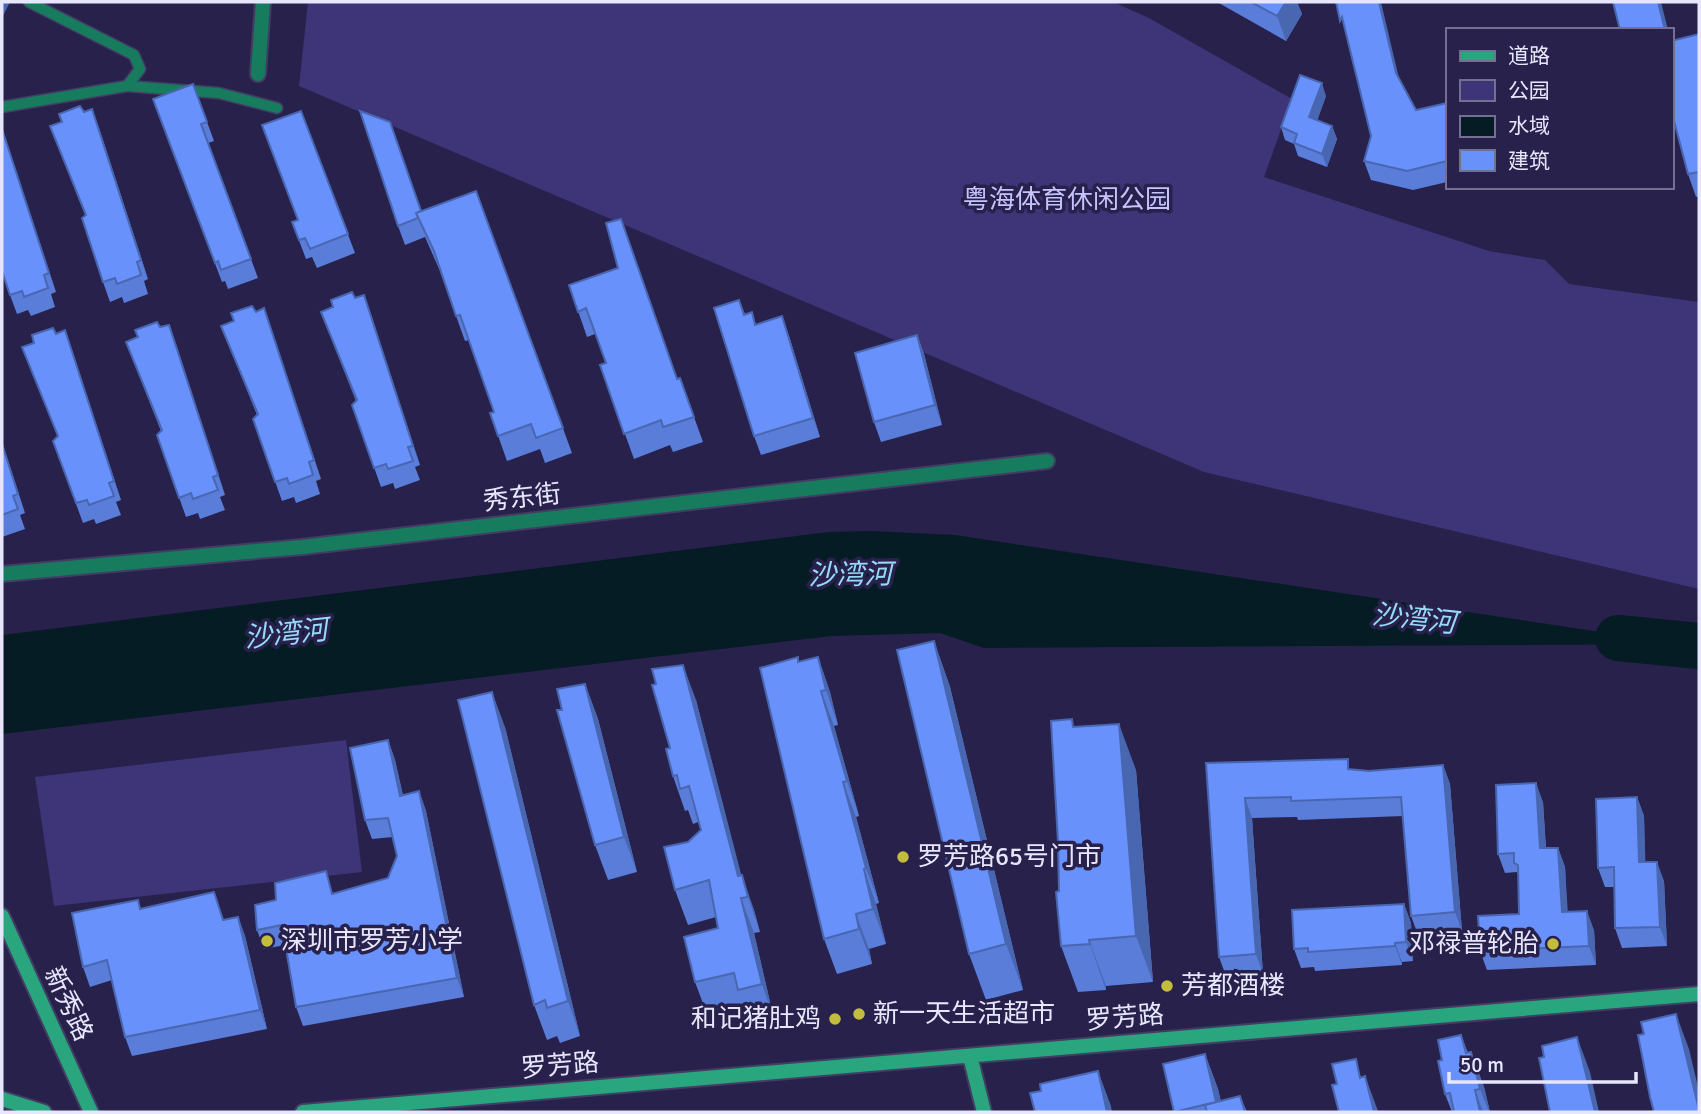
<svg xmlns="http://www.w3.org/2000/svg" width="1701" height="1114" viewBox="0 0 1701 1114" font-family="Signika,'Noto Sans SC',sans-serif">
<rect width="100%" height="100%" fill="#27214b"/>
<path fill="#3e3478" d="M308,2h805l36,16 143,81 -28,78 225,74 56,9 24,24 130,18v287l-495,-117 -905,-386z
M346,740l16,132 -308,34 -19,-129z"/>
<path fill="#061c25" d="M872,531l83,4 725,109 -696,4 -44,-15 -108,3 -830,98v-99l827,-103z"/>
<g fill="none" stroke-linecap="round" stroke-linejoin="round">
<path stroke="#061c25" stroke-width="46" d="M1618,638l81,8"/>
<g stroke="#423d64" stroke-width="13">
<path id="lane" d="M127,86l92,7 58,15
M2,107l125,-21 13,-17 -6,-14 -105,-53"/>
</g>
<g stroke="#423d64" stroke-width="18">
<path id="street" d="M258,74l5,-72
M2,574l300,-27 745,-86"/>
</g>
<g stroke="#423d64" stroke-width="18">
<path id="secondary" d="M2,916l89,196
M970,1056l14,56
M2,1099l42,13
M303,1112l1396,-118"/>
</g>
<use href="#lane" stroke="#177c5d" stroke-width="10"/>
<use href="#street" stroke="#177c5d" stroke-width="14"/>
<use href="#secondary" stroke="#29a67e" stroke-width="14"/>
</g>
<path fill="#597dd9" d="M1217,2h80l5,12 -16,27z
M1699,34v162l-3,1 -8,-23z
M1347,40l53,40 16,30 31,-7v79l-34,8 -42,-10 -7,-19 7,-25z
M193,84l21,57 -6,2 50,135 -30,11 -3,-8 -3,1 -69,-183z
M1326,96l-9,24 15,6 5,13 -10,28 -29,-11 -4,-12 -9,-4 -4,-13z
M301,111l54,142 -38,15 -5,-11 -6,2 -14,-37 6,-2z
M84,112l15,16 49,151 -4,2 4,13 -24,9 -2,-6 -12,5 -7,-20 -18,-67 -35,-89z
M2,128l54,164 -5,2 4,13 -24,9 -3,-6 -11,4 -7,-19z
M476,191l96,262 -27,10 -5,-14 -33,12 -17,-48 4,-1 -25,-72 -4,1 -25,-70 -15,-34 -20,8 -7,-19 24,-15z
M569,285l108,94 3,-1 23,64 -30,10 -3,-7 -36,14 -34,-94 6,-2 -11,-29 -8,3z
M364,295l56,170 -5,2 5,13 -25,9 -2,-6 -12,4 -29,-82 4,-4 -35,-89z
M739,300l6,14 7,-2 4,13 33,11 31,101 -59,18 -7,-19z
M256,312l15,16 50,151 -5,2 4,13 -24,9 -2,-6 -12,4 -29,-82 4,-4 -36,-89 13,-5z
M169,325l56,170 -5,2 5,13 -25,9 -2,-6 -12,4 -29,-82 4,-4 -35,-89z
M65,330l56,170 -5,2 5,13 -25,9 -2,-5 -11,4 -30,-82 5,-5 -36,-89z
M917,335l7,19 18,71 -61,17 -7,-20z
M2,442l23,71 -5,2 5,14 -23,8z
M934,641l16,46 73,303 -37,10 -17,-46z
M818,657l12,35 8,33 -4,1 25,90 -3,1 23,86 -3,1 10,40 -17,5 3,15 -35,10 -13,-35 -25,-277z
M585,684l13,35 39,153 -29,8 -13,-35 -33,-135z
M656,684l40,16 45,176 13,34 6,22 -6,1 20,86 -23,6 -7,-17 -36,9 -13,-35 23,-54 -2,-11 -28,8 -13,-35 13,-48 13,-12 -3,-8 -5,2 -5,-14 -3,1 -12,-35 -3,-28z
M505,727l75,309 -20,7 -3,-7 -10,4 -13,-35z
M1075,727l61,43 17,212 -47,4v4l-28,2 -17,-46z
M388,740l7,20 8,35 16,-4 7,20 38,186 -161,29 -7,-19 -11,-62 -21,4 -7,-19 19,-30 57,-7 55,-15 9,-22 -4,-19 -21,2 -7,-19z
M1206,763l146,6 17,2 74,-6 7,19 12,147 -44,4 -7,-19 -8,-100 -105,4 -1,-3 -45,1 11,156 -37,2 -7,-19z
M1637,797l7,19 1,46 19,19 3,65 -45,2 -7,-20 -1,-41h-9l-7,-19z
M1543,802l3,46h12l7,19 2,45 27,18 2,35 -109,5 -7,-19 39,-37 -1,-39 -1,-3 -12,1 -7,-19z
M1404,904l7,19 2,38 -11,1v3l-87,6 -1,-4 -13,1 -7,-19z
M141,909l83,11 14,-3 7,19 22,93 -135,27 -7,-19 -13,-57 -22,7 -7,-20z
M1461,1035l7,18 3,-1 13,35 6,25h-38l-7,-18 -3,-34z
M1205,1054l13,35 3,12 19,-5 7,16h-73z"/>
<path fill="#4966b0" d="M2,2h8l-8,16z
M1286,2h11l5,12 -16,27 -9,-25z
M1379,2h2l21,89 -6,-18z
M1658,2h3l7,28h-3z
M1322,83l4,13 -12,34 -5,-13z
M92,109l7,19 49,151 -7,-19z
M1332,126l5,13 -10,28 -5,-13z
M2,128l4,13 50,151 -7,-19z
M364,295l7,19 49,151 -7,-19z
M264,308l7,20 50,151 -7,-19z
M782,316l7,20 31,101 -7,-19z
M169,325l7,19 49,151 -7,-20z
M65,330l7,20 49,150 -7,-19z
M917,335l7,19 18,71 -7,-20z
M934,641l16,46 73,303 -17,-46z
M818,657l12,35 8,33 -12,-35z
M683,665l13,35 51,197 -9,-21z
M585,684l13,35 39,153 -13,-35z
M821,691l13,35 25,90 -12,-35z
M492,692l13,35 75,309 -12,-35z
M1119,724l17,46 17,212 -17,-46z
M388,740l7,20 12,55 -7,-19z
M1443,765l7,19 12,147 -7,-19z
M843,782l13,35 23,86 -13,-35z
M1536,783l7,19 4,65 -7,-19z
M419,791l7,20 38,186 -7,-19z
M1637,797l7,19 2,66 -7,-20z
M1245,798l7,20 11,156 -7,-20z
M1558,848l7,19 4,64 -7,-19z
M1657,862l7,19 3,65 -7,-19z
M864,869l12,35 10,40 -13,-35z
M742,875l12,35 6,22 -12,-35z
M741,898l13,35 20,86 -12,-35z
M1404,904l7,19 2,38 -7,-19z
M1587,911l7,19 2,35 -7,-19z
M856,914l13,35 3,15 -13,-35z
M238,917l7,19 22,93 -7,-19z
M1089,940l17,46v4l-16,-46z
M1395,943l7,19v3l-7,-19z
M1676,1014l13,35 10,42v19z
M1577,1037l13,35 9,40h-4z
M1471,1052l13,35 6,25h-1l-9,-23z
M1205,1054l13,35 5,23 -7,-10z
M1098,1071l13,35 1,6h-5z
M1365,1076l13,35v1h-4z
M1475,1090l8,22h-3z"/>
<path fill="#6891fc" stroke="#4966b0" stroke-width="2" d="M1251,2h35l-9,14z
M1336,2h43l17,71 20,37 31,-7v58l-40,10 -43,-10 7,-25 -29,-119 -2,4z
M1613,2h45l7,28h-45z
M1699,34v138l-11,2 -17,-65v-68z
M1300,75l22,8 -13,34 23,9 -10,28 -28,-11 3,-9 -16,-7z
M193,84l14,38 -6,2 50,135 -30,11 -3,-9 -3,2 -62,-164z
M80,106l4,6 8,-3 49,151 -4,2 4,13 -24,9 -2,-6 -12,4 -21,-64 4,-3 -36,-89 12,-4 -3,-8z
M301,111l47,123 -38,15 -5,-11 -6,2 -7,-18 6,-2 -36,-95z
M360,111l30,11 31,89 -5,2 2,5 -20,8z
M2,129l47,144 -5,2 4,13 -24,9 -2,-6 -12,4 -8,-24z
M476,191l87,237 -27,10 -5,-14 -33,12 -8,-23 4,-1 -34,-97 -4,1 -22,-65 -18,-38z
M621,219l56,160 3,-1 14,39 -31,10 -2,-7 -37,14 -24,-69 6,-2 -20,-55 -8,4 -9,-27 49,-17 -12,-45z
M352,292l3,6 9,-3 49,151 -5,1 5,14 -25,8 -2,-5 -12,4 -22,-63 5,-5 -36,-88 12,-5 -2,-7z
M739,300l5,15 8,-3 3,13 27,-9 31,102 -59,18 -40,-128z
M252,306l4,6 8,-4 50,152 -5,2 4,13 -24,9 -2,-6 -12,4 -22,-63 5,-5 -37,-88 13,-5 -3,-8z
M157,322l3,5 9,-2 49,150 -5,2 5,13 -25,9 -2,-6 -12,5 -22,-63 5,-5 -36,-88 12,-5 -3,-7z
M53,328l3,6 9,-4 49,151 -5,2 5,13 -25,9 -2,-5 -11,3 -23,-62 5,-5 -36,-89 12,-4 -2,-8z
M917,335l18,70 -61,17 -19,-69z
M2,444l16,50 -5,2 5,13 -16,6z
M934,641l72,303 -37,10 -72,-304z
M798,657v5l20,-5 8,33 -5,1 26,90 -4,1 23,86 -2,1 9,40 -17,5 3,15 -35,10 -64,-271z
M683,665l55,211 4,-1 6,22 -7,1 21,86 -24,6 -4,-17 -39,9 -11,-45 34,-9 -9,-48 -34,10 -11,-43 24,-5 13,-12 -12,-44 -9,3 -3,-14 -4,1 -7,-27 4,-1 -18,-63 4,-1 -4,-15z
M585,684l39,153 -29,8 -38,-135h5l-5,-21z
M492,692l76,309 -21,7 -2,-8 -11,5 -76,-305z
M1072,719l1,8 46,-3 17,212 -47,4 1,4 -29,2 -5,-54 3,-1 -1,-49 -7,-121z
M388,740l12,56 19,-5 38,187 -161,29 -14,-82 -25,5 -2,-25 21,-5 -1,-17 51,-12 6,23 56,-16 9,-22 -9,-38 -23,2 -15,-72z
M1348,759v10l21,2 74,-6 12,147 -44,4 -10,-119 -110,4v-4l-46,1 11,156 -37,3 -13,-194z
M1536,783l4,65h18l4,64 25,-1 2,35 -109,5 -2,-35 41,-2 -1,-49 -4,-2v-10l-16,1 -2,-69z
M1637,797l2,65h18l3,65 -45,1 -1,-61 -16,1 -2,-69z
M214,892l9,28 15,-3 22,93 -135,27 -18,-77 -24,7 -11,-54 66,-13 2,9z
M1404,904l2,38 -11,1v3l-87,6v-4l-14,1 -2,-39z
M1676,1014l23,96v2h-45l-4,-15 -12,-62 6,-1 -3,-12z
M1461,1035l5,18 5,-1 9,37 -5,1 5,22h-26l-4,-19 -5,1 -7,-33 4,-1 -4,-20z
M1577,1037l18,75h-45l-11,-54 5,-1 -2,-11z
M1205,1054l11,48 -42,10 -11,-48z
M1356,1059l4,19 5,-2 9,36h-35l-7,-27 5,-1 -5,-20z
M1098,1071l9,41h-72l-5,-19 11,-2 -1,-7z
M1240,1096l5,16h-38l-2,-7z"/>
<g fill="#c3bd3e" stroke="#27214b" stroke-width="2.5">
<circle cx="903" cy="857" r="7"/>
<circle cx="267" cy="941" r="7"/>
<circle cx="1553" cy="944" r="7"/>
<circle cx="1167" cy="986" r="7"/>
<circle cx="859" cy="1014" r="7"/>
<circle cx="835" cy="1019" r="7"/>
</g>
<g text-anchor="middle" dominant-baseline="central" stroke-width="7" stroke-linejoin="round" paint-order="stroke">
<g font-size="26" fill="#c5c3fb" stroke="#27214b">
<text x="1067" y="200">粤海体育休闲公园</text>
</g>
<g font-size="26" fill="#e7e6fc" stroke="#27214b">
<text transform="translate(522 498) rotate(-6)">秀东街</text>
<text transform="translate(68 1004) rotate(65)">新秀路</text>
<text transform="translate(1125 1018) rotate(-5)">罗芳路</text>
<text transform="translate(560 1066) rotate(-5)">罗芳路</text>
</g>
<g font-size="26" fill="#e7e6fc" stroke="#27214b" text-anchor="start">
<text x="917" y="857">罗芳路65号门市</text>
<text x="281" y="941">深圳市罗芳小学</text>
<text x="1539" y="944" text-anchor="end">邓禄普轮胎</text>
<text x="1181" y="986">芳都酒楼</text>
<text x="873" y="1014">新一天生活超市</text>
<text x="821" y="1019" text-anchor="end">和记猪肚鸡</text>
</g>
<g font-size="28" font-style="italic" fill="#97daf7" stroke="#27214b">
<text transform="translate(850 575) rotate(-1)">沙湾河</text>
<text transform="translate(1414 619) rotate(6)">沙湾河</text>
<text transform="translate(286 634) rotate(-6)">沙湾河</text>
</g>
</g>
<rect width="1701" height="1114" fill="none" stroke="#e7e6fc" stroke-width="7"/>
<rect x="1446" y="28" width="228" height="161" fill="#27214b" stroke="#747092" stroke-width="2"/>
<rect x="1460" y="51" width="35" height="10" fill="#29a67e" stroke="#747092" stroke-width="2"/>
<text x="1508" y="63" font-size="21" fill="#e7e6fc">道路</text>
<rect x="1460" y="80" width="35" height="21" fill="#3e3478" stroke="#747092" stroke-width="2"/>
<text x="1508" y="98" font-size="21" fill="#e7e6fc">公园</text>
<rect x="1460" y="116" width="35" height="21" fill="#061c25" stroke="#747092" stroke-width="2"/>
<text x="1508" y="133" font-size="21" fill="#e7e6fc">水域</text>
<rect x="1460" y="150" width="35" height="21" fill="#6891fc" stroke="#747092" stroke-width="2"/>
<text x="1508" y="168" font-size="21" fill="#e7e6fc">建筑</text>
<path d="M1449 1072v10h187v-10" fill="none" stroke="#e7e6fc" stroke-width="3.5"/>
<text x="1460" y="1072" font-size="21" fill="#e7e6fc" stroke="#27214b" stroke-width="5" paint-order="stroke">50 m</text>
</svg>
